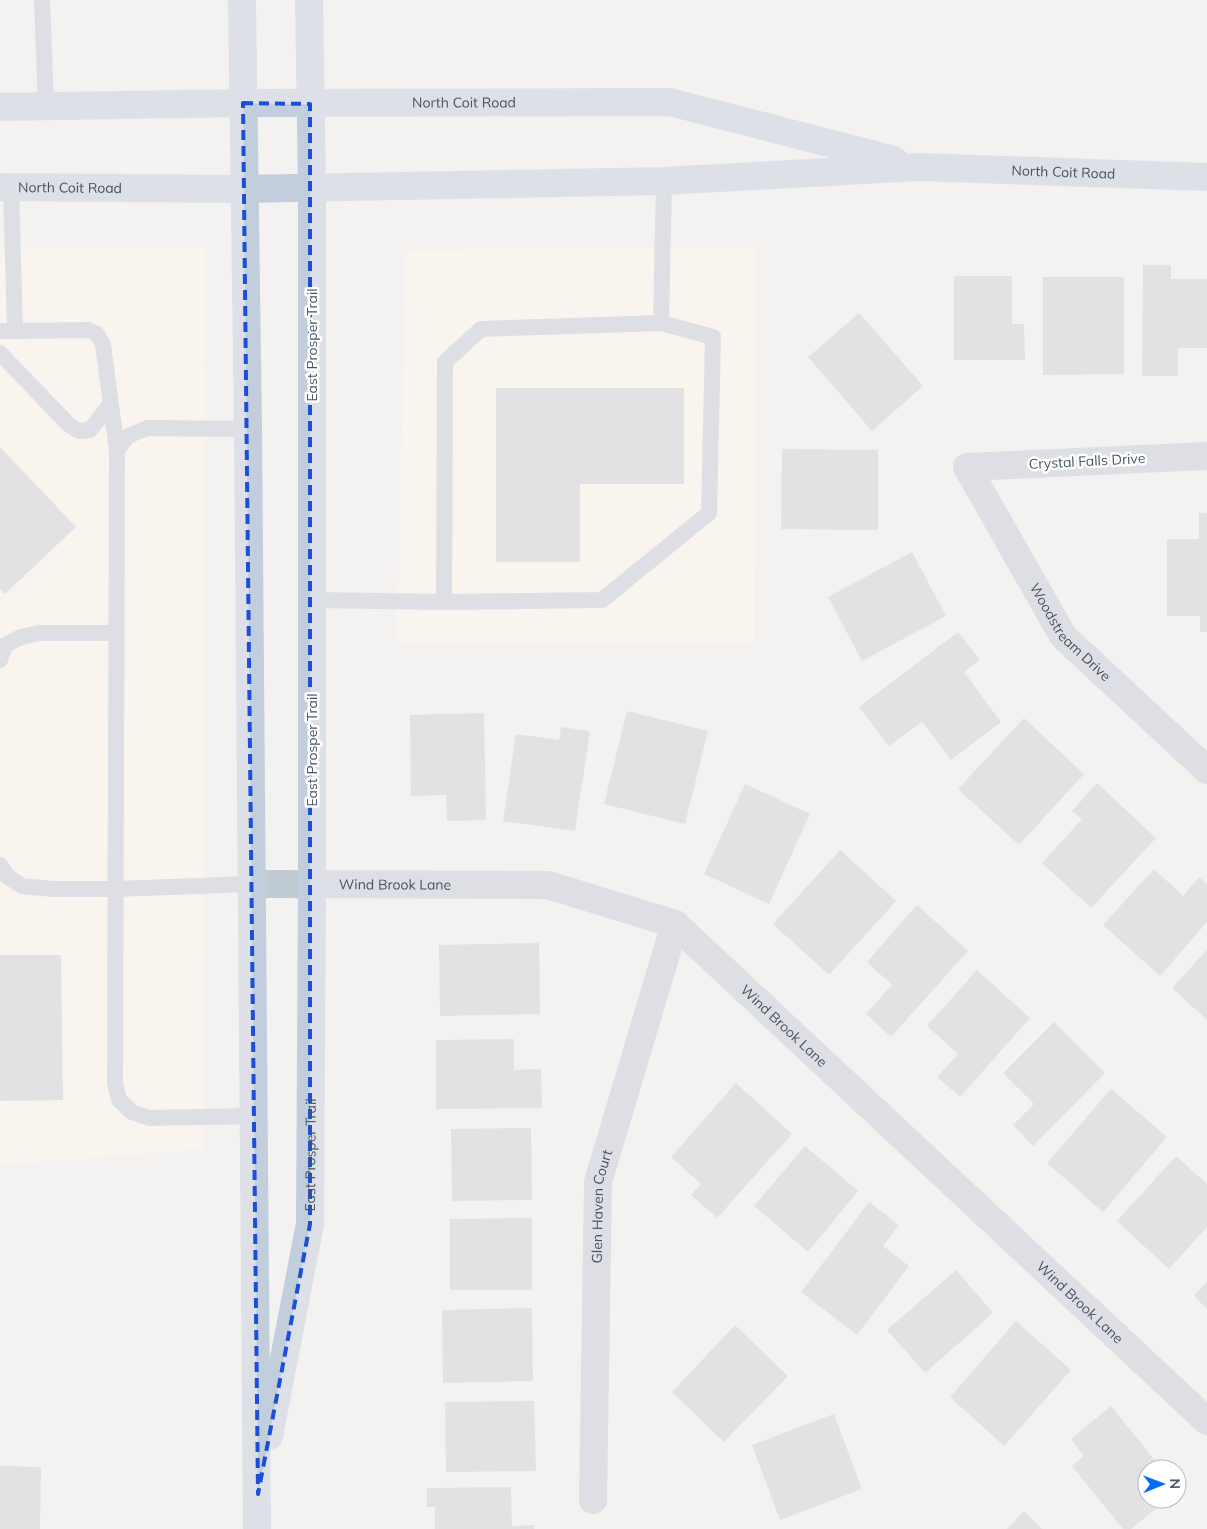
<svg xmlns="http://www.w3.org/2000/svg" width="1207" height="1529" viewBox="0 0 1207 1529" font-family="Mulish,sans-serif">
<rect width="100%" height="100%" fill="#f4f1f1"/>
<path fill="#fef9ea" d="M0,247l205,1 -1,901 -204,16z
M755,247l-1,396 -357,-1 9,-392z"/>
<path fill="#ccd0d6" d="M1143,265h28v14h36v69h-29v28h-36z
M954,276h58v48h12l1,36h-71z
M1043,277h81v97l-81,1z
M859,313l64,73 -51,45 -64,-74z
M496,388h188v96h-104v78h-84z
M0,447l76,80 -71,67 -5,-5z
M782,449l96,1v80l-97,-1z
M1199,513h8v119h-7v-16h-33v-77h32z
M912,552l34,64 -84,45 -34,-64z
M958,632l22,28 -16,12 37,50 -50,38 -29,-38 -33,24 -30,-39z
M627,711l81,20 -23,93 -81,-20z
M484,713l2,107 -39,1 -1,-26 -35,1 -1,-81z
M1024,718l60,56 -65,71 -61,-56z
M561,727l29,4 -15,100 -72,-10 13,-87 43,6z
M1097,783l59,55 -65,70 -49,-45 40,-44 -10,-8z
M745,784l65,30 -41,90 -65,-30z
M840,850l56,51 -67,74 -56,-51z
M1154,869l29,27 16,-19 8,7v38l-47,54 -57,-51z
M917,905l51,46 -77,86 -25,-23 26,-29 -25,-23z
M539,943l1,71 -100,2 -1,-71z
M1207,950v70l-35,-32z
M0,955h61l2,145 -63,1z
M977,970l53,48 -70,79 -23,-20 21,-23 -31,-28z
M1054,1022l51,51 -72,73 -20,-21 21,-21 -31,-31z
M514,1039v31l27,-1 1,39 -106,1v-69z
M736,1083l56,51 -75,84 -26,-23 10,-11 -30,-27z
M1111,1089l56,48 -64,75 -56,-49z
M531,1128l1,72 -80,1 -1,-72z
M805,1146l53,45 -50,61 -54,-46z
M1176,1156l31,28v43l-38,42 -52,-48z
M869,1202l30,23 -16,21 26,20 -52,69 -56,-43z
M532,1218v72h-82v-71z
M956,1270l37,43 -68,60 -38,-43z
M1207,1282v27l-13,-13z
M532,1308l1,73 -90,2 -1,-73z
M1016,1321l55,49 -67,76 -54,-49z
M735,1325l53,51 -64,66 -52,-50z
M534,1401l2,70 -90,1 -1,-70z
M1111,1406l51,63h-15v30h21l-37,30h-8l-51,-63 12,-10 -13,-17z
M834,1414l28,75 -82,31 -28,-75z
M0,1466l41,1 -1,62h-40z
M511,1487l1,39 22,-1v4h-99v-22h-8v-19z
M1024,1511l18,18h-35z"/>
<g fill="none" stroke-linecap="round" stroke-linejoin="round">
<path stroke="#c0cbd4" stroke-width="16" d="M42,0l4,106
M11,187l4,144 73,-1 9,4 6,11 14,105
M0,331h15
M0,353l69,72 10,6 11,-1 20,-25
M248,429l-101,-1 -19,8 -11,14 -2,633 4,17 13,12 17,6 104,-2
M312,600l132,2 158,-2 107,-87 4,-176 -52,-14 3,-142
M444,602l1,-240 36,-33 180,-6
M0,660l5,-15 16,-8 18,-4h77
M0,865l7,11 15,10 31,3h63l135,-5"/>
<g stroke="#c0cbd4" stroke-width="28">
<path id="s1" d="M1207,456l-240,11 96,169 144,134"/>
<path id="s2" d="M251,884l297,1 127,39 532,497"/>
<path id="s3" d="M593,1500l5,-318 77,-258"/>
</g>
<g stroke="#c2cedc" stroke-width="28">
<path d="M242,0l6,429 9,1100"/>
<path id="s4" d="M0,107l243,-4 427,-1 224,58"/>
<path id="s5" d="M0,187l244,2 420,-8 255,-14 288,10"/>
<path id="s6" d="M269,1436l41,-212 2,-340v-697l-3,-187"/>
</g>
</g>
<path d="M0 0H1207V1529H0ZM243,103l67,1v1120l-52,270z" fill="#f4f1f1" fill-opacity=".55" fill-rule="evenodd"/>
<path fill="none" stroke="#1d4ed8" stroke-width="4" stroke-dasharray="10 6" stroke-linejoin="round" d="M243,103l67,1v1120l-52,270z"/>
<g text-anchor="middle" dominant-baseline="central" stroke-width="5" stroke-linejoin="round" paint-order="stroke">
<g font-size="14" fill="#465461" stroke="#fff">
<text stroke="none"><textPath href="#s4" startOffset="464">North Coit Road</textPath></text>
<text stroke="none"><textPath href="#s5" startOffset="1064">North Coit Road</textPath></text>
<text stroke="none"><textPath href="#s5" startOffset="70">North Coit Road</textPath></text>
<text transform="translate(312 345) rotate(-90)">East Prosper Trail</text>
<text transform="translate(1087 461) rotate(-3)">Crystal Falls Drive</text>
<text stroke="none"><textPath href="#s1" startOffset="436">Woodstream Drive</textPath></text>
<text transform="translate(312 750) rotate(-90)">East Prosper Trail</text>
<text stroke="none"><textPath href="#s2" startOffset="144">Wind Brook Lane</textPath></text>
<text stroke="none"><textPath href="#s2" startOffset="579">Wind Brook Lane</textPath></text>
<text stroke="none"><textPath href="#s6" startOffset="285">East Prosper Trail</textPath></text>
<text stroke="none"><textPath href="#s3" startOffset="294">Glen Haven Court</textPath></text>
<text stroke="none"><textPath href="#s2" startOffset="984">Wind Brook Lane</textPath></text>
</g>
</g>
<g transform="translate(1162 1484) rotate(89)"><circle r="24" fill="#ffffff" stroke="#b5bbc0"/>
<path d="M0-4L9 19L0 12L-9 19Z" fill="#046bfb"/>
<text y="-8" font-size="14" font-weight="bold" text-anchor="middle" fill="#465461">N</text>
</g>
</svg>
